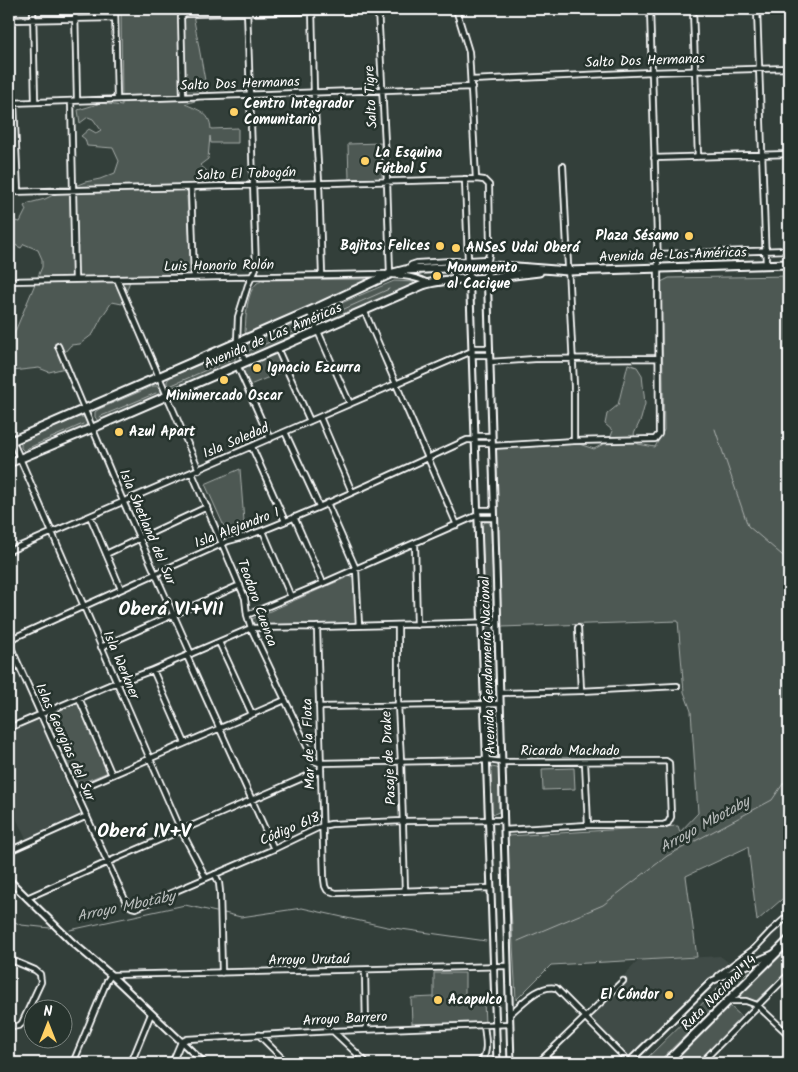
<svg xmlns="http://www.w3.org/2000/svg" width="798" height="1072" viewBox="0 0 798 1072" font-family="Kalam,sans-serif">
<rect width="100%" height="100%" fill="#333f3a"/>
<filter id="ink" filterUnits="userSpaceOnUse"><feTurbulence type="fractalNoise" baseFrequency=".02" numOctaves="2"/><feDisplacementMap in="SourceGraphic" scale="10" xChannelSelector="R" yChannelSelector="G"/><feConvolveMatrix kernelMatrix="1 2 1 2 8 2 1 2 1" color-interpolation-filters="sRGB"/></filter>
<g filter="url(#ink)">
<path fill="#404c47" d="M39,719l40,96 -53,24 -17,-36v-71z
M720,956l8,6 -99,94 -43,-41 52,-54z"/>
<path fill="#4d5853" stroke="#a6aca9" d="M121,9h71l16,88 -23,7c13,6 25,8 26,25l27,-1v15h-27l-1,-7 -2,23 -8,6 8,7 2,11 -23,13 5,82 -62,3 -8,23 -10,-2 -9,13 -10,19 -13,10 -9,1 -7,8 1,15 -16,4 -10,-4 -27,3 -3,-1v-24l33,-79v-8l-4,-9 -14,-6 -3,4 -12,-6v-22l11,2 6,-12 -2,-4 5,-3 16,-4 6,-3 34,-14 15,-3 15,-6 4,-12 -6,-13 -26,-2 -2,-7 -4,-3 8,-7 7,4 5,-3 -8,-11 -5,-2 -8,6 -2,-13 10,-3 13,-4 21,3z
M381,143l1,35 -33,1 -1,-35z
M789,276v617l-32,28 -9,-74 -62,29 11,81 -146,8 -35,35 -9,-164 171,-10 2,6 18,-19 -7,-102 -7,-19 -6,-71 -177,6 -10,-179 88,-4 15,5 15,-8 4,-10 -8,-7 2,-10 11,-9 10,-41 9,3 5,8 3,29 -4,15 -7,15 4,10 17,3 9,-17 -3,-148 8,-4z
M366,279l2,4 -120,51 -3,-2c1,-13 1,-40 12,-49 1,-1 7,-2 8,-3z
M394,281l19,1 2,3 -13,4 -4,4 -73,31h-5l-3,-4v-5l3,-3z
M302,321h5l3,4 -1,5 -3,3 -53,22h-5l-4,-3v-5l4,-3z
M275,351l9,20 -34,14 -9,-19z
M227,353h5l3,4v4l-4,4 -56,24h-5l-3,-3v-5l3,-4z
M153,386h5l3,4 -1,5 -4,3 -53,23h-5l-3,-4v-5l4,-3z
M79,417h5l3,4 -1,5 -3,3 -54,22h-5l-3,-3v-5l4,-3z
M240,469l5,66 -18,-2 -22,-49z
M485,522h4l2,5 3,89 -3,3h-4l-2,-2 -3,-91z
M350,576l5,1 2,46 -102,3 -3,-7z
M488,631h5l1,3 3,60 -3,3 -5,1 -2,-3 -1,-61z
M77,702l31,70 -31,13 -31,-69z
M491,711h5l1,3 1,42 -6,2 -3,-3v-41z
M492,767l5,1 2,2v42l-5,2 -3,-3 -1,-41z
M574,768l1,21 -32,1 -1,-21z
M789,948v22l-33,31 -19,2 -2,-3z
M753,970l-96,93h-15l80,-79z
M434,973h31v29h19l1,21 -73,1 -1,-26 23,-1z
M729,1005l14,13 -45,45h-15l-6,-5z"/>
<g fill="none" stroke-linecap="round" stroke-linejoin="round">
<path stroke="#abb0ae" stroke-width="1" d="M324,318l65,-29
M248,351l53,-22
M172,385l59,-26
M99,417l57,-24
M715,429l33,97 41,35
M26,449l57,-25
M9,456h1
M224,913l17,4 61,-9 85,19 99,14
M9,919l12,6 29,3
M70,930l115,-25 31,7
M518,941l85,-36 64,-49 105,-56 17,-25"/>
<g stroke="#fff" stroke-width="8">
<path id="minor" d="M33,9l2,93
M75,9l2,91
M115,9l2,90
M312,9l2,84 5,90 3,92
M378,9l9,172 3,93
M456,9l13,43 7,127
M693,9l5,148
M757,9l9,255
M9,20l106,-2
M471,80l181,-8 137,-4
M183,97l-2,-80 4,-3 193,-4 24,-1
M71,101l4,178
M9,103l463,-16
M14,103l4,89
M654,158l135,-4
M465,179l3,81
M191,187l3,91
M9,192l467,-13 8,1 5,5 1,63 -3,18
M657,254l132,-4
M407,269l4,-4 6,-2 71,-4
M393,275c12,1 24,2 35,8
M117,279l82,191
M9,281l376,-7
M364,310l93,215
M309,311l41,93
M58,346l65,155 68,153
M277,348l33,73
M472,348h17
M472,355h17
M245,361l-8,-19 1,-25 10,-32 8,-17 -9,-259
M490,362l45,-3 123,-1
M237,365l33,74
M320,417l32,75
M285,432l34,74
M9,433l141,326 31,71 25,48
M475,436h17
M574,441l81,-2 4,-5 -1,-167 -8,-258
M476,443h16
M492,446l82,-5v-55l-11,-220
M252,447l33,74
M192,473l53,125 2,17 4,13 63,133 6,2 167,-3 15,2 164,-1 3,2 2,54 -3,6 -5,2h-75l-84,5
M327,503l29,66 3,57
M478,510h16
M90,516l31,73
M294,517l29,66
M478,518h16
M263,531l28,66
M415,543l2,82
M9,551l463,-200
M106,554l101,-47
M247,615l72,-30 159,-70
M398,625v80l3,56 4,130
M317,627l7,252 1,7 2,4 9,3 155,-5
M578,628l3,63
M9,640l219,-99c31,-7 59,-21 89,-33 50,-22 100,-45 150,-68h8
M219,642l33,72
M9,643l66,148 52,113 5,3 4,1 138,-59 48,-23 9,-2 72,-3 101,-1
M101,647l139,-62
M187,656l87,193
M153,670l32,73
M500,693l81,-2 96,-5
M79,698l33,77
M319,707l181,-3
M9,728l103,-44 6,-1 35,-13 98,-42 66,-1 181,-5
M585,762l3,63
M75,791l210,-91
M9,851l78,-35
M215,874l4,9 1,9 2,81
M27,898l81,-36 213,-92
M9,959l26,11 5,4 1,8 -19,41c-4,5 -8,3 -13,1
M365,970l1,59
M718,976l37,-28 15,-16 19,-17
M729,1001h17l11,4 32,30
M510,1014c12,-10 29,-30 46,-26l73,74
M333,1031l34,32
M259,1035l28,28
M672,1058l5,5
M73,1063l34,-82 4,-6 397,-9
M131,1063l20,-49
M172,1063l9,-21 6,-3 146,-8 177,-7
M479,1063c11,-9 6,-26 5,-38
M538,1063l85,-82
M701,1063l88,-89"/>
</g>
<g stroke="#fff" stroke-width="9">
<path id="tertiary" d="M469,266l28,797
M487,266l24,797
M9,880l63,62 39,33 93,88
M628,1063l84,-82 61,-27"/>
</g>
<g stroke="#fff" stroke-width="11">
<path id="primary" d="M9,442l312,-136 69,-32 15,-4 82,-4 30,1 51,4 221,-7
M9,463l84,-35 330,-143c21,-7 44,-5 65,-7 17,-2 34,-4 51,-6"/>
</g>
<g stroke="#fff" stroke-width="11">
<path id="trunk" d="M666,1063l123,-123"/>
</g>
<use href="#minor" stroke="#26332d" stroke-width="4.5"/>
<use href="#tertiary" stroke="#26332d" stroke-width="5"/>
<use href="#primary" stroke="#26332d" stroke-width="7"/>
<use href="#trunk" stroke="#26332d" stroke-width="7"/>
</g>
</g>
<g fill="#ffd166" stroke="#26332d" stroke-width="2">
<circle cx="234" cy="112" r="5"/>
<circle cx="365" cy="161" r="5"/>
<circle cx="689" cy="236" r="5"/>
<circle cx="440" cy="246" r="5"/>
<circle cx="456" cy="248" r="5"/>
<circle cx="437" cy="276" r="5"/>
<circle cx="257" cy="368" r="5"/>
<circle cx="224" cy="380" r="5"/>
<circle cx="119" cy="432" r="5"/>
<circle cx="669" cy="995" r="5"/>
<circle cx="438" cy="1000" r="5"/>
</g>
<g text-anchor="middle" dominant-baseline="central" stroke-width="5" stroke-linejoin="round" paint-order="stroke">
<g font-size="14" fill="#fff" stroke="#26332d">
<text transform="translate(645 61) rotate(-2)">Salto Dos Hermanas</text>
<text transform="translate(240 84) rotate(-2)">Salto Dos Hermanas</text>
<text transform="translate(371 97) rotate(-93)">Salto Tigre</text>
<text transform="translate(246 174) rotate(-2)">Salto El Tobogán</text>
<text transform="translate(673 255) rotate(-2)">Avenida de Las Américas</text>
<text transform="translate(219 266) rotate(-1)">Luis Honorio Rolón</text>
<text transform="translate(273 336) rotate(-23)">Avenida de Las Américas</text>
<text transform="translate(236 441) rotate(-23)">Isla Soledad</text>
<text transform="translate(147 527) rotate(67)">Isla Shetland del Sur</text>
<text transform="translate(237 528) rotate(-21)">Isla Alejandro I</text>
<text transform="translate(257 603) rotate(70)">Teodoro Cuenca</text>
<text transform="translate(121 665) rotate(67)">Isla Werkner</text>
<text transform="translate(488 665) rotate(-92)">Avenida Gendarmería Nacional</text>
<text transform="translate(65 742) rotate(66)">Islas Georgias del Sur</text>
<text transform="translate(309 744) rotate(-92)">Mar de la Flota</text>
<text x="570" y="751">Ricardo Machado</text>
<text transform="translate(389 758) rotate(-93)">Pasaje de Drake</text>
<text transform="translate(290 829) rotate(-23)">Código 618</text>
<text transform="translate(309 960) rotate(-1)">Arroyo Urutaú</text>
<text transform="translate(719 993) rotate(-45)">Ruta Nacional 14</text>
<text transform="translate(345 1019) rotate(-3)">Arroyo Barrero</text>
</g>
<g font-size="14" font-weight="bold" fill="#fff" stroke="#26332d" text-anchor="start">
<text x="244" y="104">Centro Integrador<tspan x="244" dy="16">Comunitario</tspan></text>
<text x="375" y="153">La Esquina<tspan x="375" dy="16">Fútbol 5</tspan></text>
<text x="679" y="236" text-anchor="end">Plaza Sésamo</text>
<text x="430" y="246" text-anchor="end">Bajitos Felices</text>
<text x="466" y="248">ANSeS Udai Oberá</text>
<text x="447" y="268">Monumento<tspan x="447" dy="16">al Cacique</tspan></text>
<text x="267" y="368">Ignacio Ezcurra</text>
<text x="224" y="396" text-anchor="middle">Minimercado Oscar</text>
<text x="129" y="432">Azul Apart</text>
<text x="659" y="995" text-anchor="end">El Cóndor</text>
<text x="448" y="1000">Acapulco</text>
</g>
<g font-size="15" font-style="italic" fill="#b9bdbc" stroke="#26332d">
<text transform="translate(705 825) rotate(-29)">Arroyo Mbotaby</text>
<text transform="translate(126 907) rotate(-12)">Arroyo Mbotaby</text>
</g>
<g font-size="19" font-weight="bold" fill="#fff" stroke="#26332d">
<text x="171" y="610">Oberá VI+VII</text>
<text x="144" y="832">Oberá IV+V</text>
</g>
</g>
<rect width="798" height="1072" fill="none" stroke="#26332d" stroke-width="30"/>
<rect x="15" y="15" width="768" height="1042" fill="none" stroke="#fff" stroke-width="2" filter="url(#ink)"/>
<g transform="translate(48 1024)"><circle r="24" fill="#26332d" stroke="#7d8581"/>
<path d="M0-4L9 19L0 12L-9 19Z" fill="#ffd166"/>
<text y="-8" font-size="14" font-weight="bold" text-anchor="middle" fill="#ffffff">N</text>
</g>
</svg>
